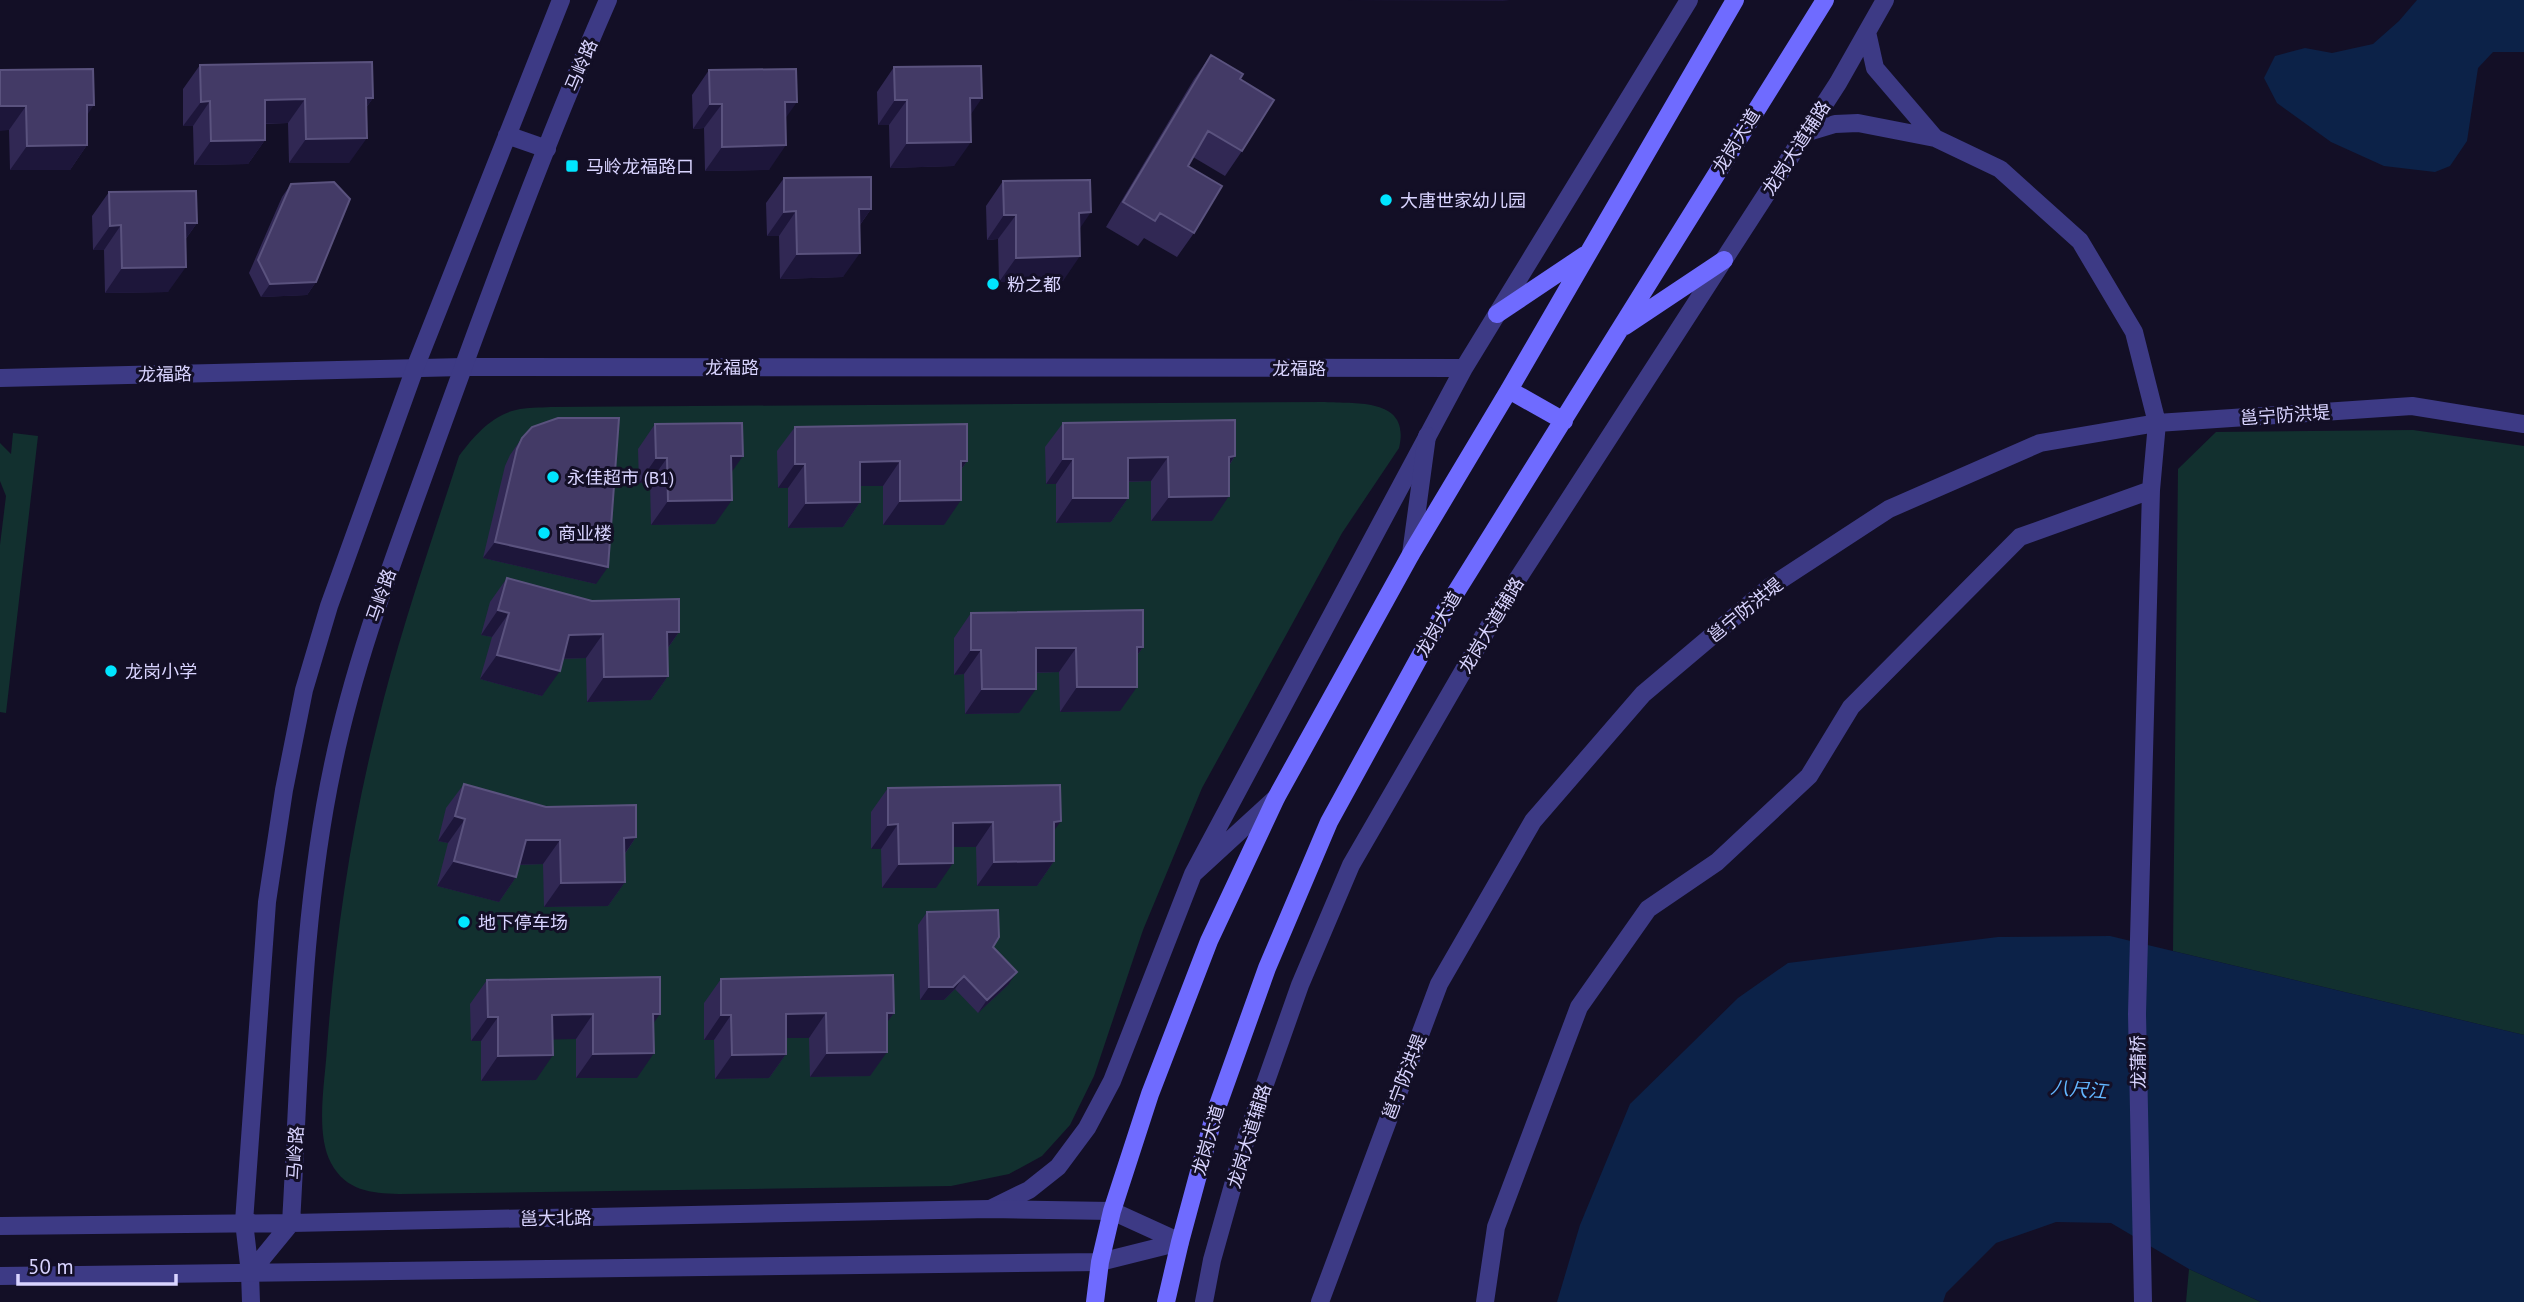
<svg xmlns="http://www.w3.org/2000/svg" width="2524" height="1302" viewBox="0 0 2524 1302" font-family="'PT Sans','Noto Sans SC',sans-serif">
<rect width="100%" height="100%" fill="#130f26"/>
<path fill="#12302f" d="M1325,402c33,2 86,-4 74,46l-57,85 -140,255 -59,142 -49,146 -24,49 -28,31 -33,18 -58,12 -552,8c-28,-1 -53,-3 -68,-31 -16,-30 -6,-81 -4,-115 8,-107 23,-214 49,-318 22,-93 54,-184 83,-274 14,-19 33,-41 57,-46 11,-3 24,-2 35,-3z
M2413,430l111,16v589l-351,-84 5,-482 38,-37z
M13,433l25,3 -32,277 -6,-1v-167l6,-49 -6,-15v-38l11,11z
M2189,1269l72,33h-75z"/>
<path fill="#0c2248" d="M2417,0h107v52h-31l-15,16 -11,73 -17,25 -15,6 -51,-6 -53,-24 -54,-39 -13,-25 11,-22 30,-8 27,5 41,-9 26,-23z
M2110,936l414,99v267h-263l-72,-33 -78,-46 -55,-1 -60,21 -50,50 -3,9h-386l23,-77 50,-121 108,-106 50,-35 210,-26z"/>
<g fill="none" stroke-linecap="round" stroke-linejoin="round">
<path stroke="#3d3a85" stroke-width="18" d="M1805,133l30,-9 23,-1 77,15 -60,-70 -8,-36
M1935,138l65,31 80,72 54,91 23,91 -6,67 -14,524 6,288
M0,378l463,-11 1001,1
M1193,874l271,-506 225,-368
M990,1209l39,-19 29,-23 29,-39 25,-47 81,-207 83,-76
M250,1273l1,29
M1204,1302l8,-42 36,-128 52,-147 51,-120 155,-268 332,-514 47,-83
M1320,1302l119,-318 94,-163 110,-127 128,-108 118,-77 151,-66 117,-20 255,-17 112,18
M1485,1302l11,-75 83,-220 69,-98 69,-47 92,-86 42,-69 169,-170 131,-47"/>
<path stroke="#3d3a85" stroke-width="18" d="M507,135l40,14
M1411,554l16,-118
M291,1223c9,-152 10,-308 42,-458 23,-111 65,-217 103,-323 54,-149 109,-298 172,-442
M0,1226l291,-3 699,-14 122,2 68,31
M250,1273l-6,-51 23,-320 17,-112 20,-100 25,-84 86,-238 146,-368
M250,1273l41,-50
M0,1276l1100,-14 80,-20"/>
<path stroke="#6f6bff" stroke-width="18" d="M1497,314l88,-59
M1625,326l99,-66
M1509,390l55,31
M1095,1302l5,-40 12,-51 38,-117 59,-153 67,-143 135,-244 98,-164 226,-390
M1166,1302l14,-60 34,-126 53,-148 62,-146 119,-217 377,-605"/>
</g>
<path fill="#312854" d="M1211,55l29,24 2,72 -17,25 -32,-19 -5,9 6,67 -17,24 -33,-19 -6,8 -32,-19 88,-148z
M200,65l173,33 -7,10 -17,55h-60l-1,-40 -23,1v16l-17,24 -54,1 -1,-39h-10v-37z
M894,67l76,48 -16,51 -64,2 -1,-43h-11l-1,-33z
M0,70l87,45v30l-17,25h-60l-1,-40z
M709,70l76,48 -16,52 -64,1 -1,-43 -11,1 -1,-34z
M784,178l87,31 -11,16 -17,52 -63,2 -1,-43h-12l-1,-33z
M1003,181l76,48 -16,52 -64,1 -1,-43 -11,1 -1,-34z
M291,184l25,98 -9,13 -46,2 -12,-24 33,-76z
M109,192l88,31 -12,17 -17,52 -63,1 -1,-43h-11l-1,-34z
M1063,423l172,33 -6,10 -17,55h-61v-40l-23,1v16l-17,24 -55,1v-39h-10l-1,-37z
M655,424l76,49 -16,51 -64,1 -1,-43 -11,1 -1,-34z
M795,427l172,34 -6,9 -17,55h-61v-39h-23v16l-17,25 -55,1v-40h-10l-1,-37z
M522,438l74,146 -113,-26 22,-92 5,-11z
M507,578l172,54 -11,16v28l-17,24 -64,2 -1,-44 -23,1 -21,37 -62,-17 12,-42 -11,-2 9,-33z
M971,613l172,34 -6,9 -17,55 -60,1 -1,-40 -23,1 -17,40 -54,1 -1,-40 -10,1v-37z
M464,784l172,53 -11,17v28l-17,24 -64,1 -1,-43 -24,1 -3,12 -17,25 -62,-16 11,-43 -10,-2 8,-33z
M888,788l166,43v30l-17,25h-60l-1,-39h-23l-17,41h-54l-1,-39h-10v-37z
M927,912l66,35 15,38 -30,28 -23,-24 -11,11h-24l-2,-75z
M721,979l173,34 -7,9 -17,54 -60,1 -1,-39h-23v16l-17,24 -54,1 -1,-39h-10v-37z
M487,980l166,43 -16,55h-61v-39h-23l-17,41 -55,1v-40h-10l-1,-37z"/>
<path fill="#1d163a" d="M1347,0h163l-7,1z
M366,98h7l-18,25z
M970,98h12l-17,25z
M305,99l-17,24 -40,1 17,-24z
M895,100h12l-18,25h-11z
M210,101l-17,25h-10l18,-24z
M785,102h12l-17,24z
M710,104h12l-18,24 -11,1z
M87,105h7l-17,25z
M0,106h26l-17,24 -9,1z
M367,138l-18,25h-60l17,-24z
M265,140l-17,24 -54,1 17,-24z
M971,142l-17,24 -64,2 17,-25z
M87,145l-17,25h-60l17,-24z
M786,145l-17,25 -64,1 17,-24z
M859,209h12l-17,24z
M796,211l-17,25h-12l17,-24z
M1091,212l-17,25 5,-24z
M1004,215h12l-18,24 -11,1z
M185,223h12l-18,25z
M121,225l-17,25h-11l17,-24z
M860,253l-17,24 -63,2 17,-25z
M1080,256l-17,25 -64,1 17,-24z
M186,267l-18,25 -63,1 17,-25z
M316,282l-9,13 -46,2 9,-13z
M731,456h12l-17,24z
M1235,456l-17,25 11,-24z
M1168,457l-17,24 -41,1 18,-24z
M656,458h11l-17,24 -11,1z
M1063,459h10l-17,25h-10z
M900,461l-17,25h-41l18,-24z
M961,461h6l-17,24z
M795,464h10l-17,24h-10z
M1229,496l-17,25h-61l18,-24z
M1073,498h55l-17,24 -55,1z
M732,500l-17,24 -64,1 17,-24z
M961,500l-17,25h-61l17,-24z
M860,502l-17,25 -55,1 18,-25z
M495,542l113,25 -12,17 -113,-26z
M498,610l11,3 -17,24 -11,-2z
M667,632h12l-17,24z
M603,634l-17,24 -34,1 17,-24z
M1137,647h6l-17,24z
M1036,648h40l-17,24 -41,1z
M971,650h10l-17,24 -10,1z
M497,655l63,16 -18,25 -62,-17z
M668,676l-17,24 -64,2 17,-25z
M1077,687h60l-17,24 -60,1z
M982,689h54l-17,24 -54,1z
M455,816l10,3 -17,24 -10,-2z
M1061,821l-18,25 11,-24z
M993,822l-17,25h-40l17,-24z
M898,824l-17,25h-10l17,-24z
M636,837l-17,25 5,-24z
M526,840h34l-17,24 -34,1z
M454,861l62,16 -17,25 -62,-16z
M1054,861l-17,25h-60l17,-24z
M953,863l-17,25h-54l17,-24z
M625,882l-17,24 -64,1 17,-24z
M1017,972l-9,13 -30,28 9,-13z
M964,976l-9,13 -11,11h-24l9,-13z
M826,1013l-17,25h-40l17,-24z
M887,1013h7l-18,24z
M593,1014l-17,25 -41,1 17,-25z
M653,1014h7l-17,24z
M721,1015h10l-17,25h-10z
M488,1017h10l-17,24h-10z
M887,1052l-17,24 -60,1 17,-24z
M654,1053l-17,25h-61l17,-24z
M786,1054l-17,24 -54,1 17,-24z
M553,1055l-17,25 -55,1 17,-25z"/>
<path fill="#433a66" stroke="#5a527e" stroke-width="2" d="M1211,55l32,19 -3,5 34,21 -32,51 -34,-20 -20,35 34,20 -28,47 -34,-20 -5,8 -32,-19z
M372,62l1,36h-7l1,40 -61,1 -1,-40 -40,1v40l-54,1 -1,-40 -9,1 -1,-37z
M981,66l1,32h-12l1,44 -64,1v-43h-12l-1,-33z
M93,69l1,36h-7v40l-60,1 -1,-40h-26v-36z
M796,69l1,33h-12l1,43 -64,2v-43h-12l-1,-34z
M871,177v32h-12l1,44 -63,1 -1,-43 -12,1v-34z
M1090,180l1,32 -12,1 1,43 -64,2v-43h-12l-1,-34z
M334,182l16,17 -34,83 -46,2 -12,-24 33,-76z
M196,191l1,32h-12l1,44 -64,1 -1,-43 -11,1 -1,-34z
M558,418h61l-11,149 -113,-25 22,-93 5,-11 10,-11z
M1235,420v36l-6,1v39l-60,1 -1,-40 -40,1v40h-55v-39h-10v-36z
M742,423l1,33h-12l1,44 -64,1 -1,-43h-11l-1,-34z
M967,424v37h-6v39l-61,1v-40l-40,1v40l-54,1 -1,-39h-10v-37z
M507,578l85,23 87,-2v33h-12l1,44 -64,1 -1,-43 -34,1 -9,36 -63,-16 12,-42 -11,-3z
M1143,610v37h-6v40h-60l-1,-39h-40v41h-54l-1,-39h-10v-37z
M464,784l82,23 90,-2v32l-12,1 1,44 -64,1 -1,-43h-34l-10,37 -62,-16 11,-42 -10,-3z
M1060,785l1,36 -7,1v39l-60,1 -1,-40 -40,1v40l-54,1 -1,-40 -10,1v-37z
M998,910l1,27 -6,10 24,25 -30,28 -23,-24 -11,11h-24l-2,-75z
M893,975l1,38h-7v39l-60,1 -1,-40 -40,1v40l-54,1 -1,-40h-10v-36z
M660,977v37h-7l1,39 -61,1v-40l-41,1 1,40 -55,1v-39h-10l-1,-37z"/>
<g fill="#00e5ff" stroke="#130f26" stroke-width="2.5">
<rect x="565" y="159" width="14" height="14" rx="3.5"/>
<circle cx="1386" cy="200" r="7"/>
<circle cx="993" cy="284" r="7"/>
<circle cx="553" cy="477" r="7"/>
<circle cx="544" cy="533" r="7"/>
<circle cx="111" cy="671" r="7"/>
<circle cx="464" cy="922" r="7"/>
</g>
<g text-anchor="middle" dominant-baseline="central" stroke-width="6" stroke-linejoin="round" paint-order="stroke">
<g font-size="18" fill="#d9d4ff" stroke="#130f26">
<text transform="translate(581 65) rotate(-67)">马岭路</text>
<text transform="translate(1736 141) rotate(-58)">龙岗大道</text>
<text transform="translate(1796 148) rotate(-57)">龙岗大道辅路</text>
<text x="732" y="367">龙福路</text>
<text x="1299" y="368">龙福路</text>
<text transform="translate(165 374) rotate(-1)">龙福路</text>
<text transform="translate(2285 415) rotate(-4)">邕宁防洪堤</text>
<text transform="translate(381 595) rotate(-71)">马岭路</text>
<text transform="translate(1745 610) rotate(-39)">邕宁防洪堤</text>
<text transform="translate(1438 624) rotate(-60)">龙岗大道</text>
<text transform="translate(1491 625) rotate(-59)">龙岗大道辅路</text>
<text transform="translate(2138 1062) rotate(-91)">龙蒲桥</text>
<text transform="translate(1404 1077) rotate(-69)">邕宁防洪堤</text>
<text transform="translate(1249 1136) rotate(-73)">龙岗大道辅路</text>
<text transform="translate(1208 1140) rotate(-74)">龙岗大道</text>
<text transform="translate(295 1153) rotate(-87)">马岭路</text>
<text transform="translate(556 1218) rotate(-1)">邕大北路</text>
</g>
<g font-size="18" fill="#d9d4ff" stroke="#130f26" text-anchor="start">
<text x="586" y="166">马岭龙福路口</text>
<text x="1400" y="200">大唐世家幼儿园</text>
<text x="1007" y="284">粉之都</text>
<text x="567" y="477">永佳超市 (B1)</text>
<text x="558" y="533">商业楼</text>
<text x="125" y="671">龙岗小学</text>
<text x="478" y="922">地下停车场</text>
</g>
<g font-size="19" font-style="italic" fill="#62b6ff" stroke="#130f26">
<text transform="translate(2079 1089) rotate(5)">八尺江</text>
</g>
</g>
<path d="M18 1274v10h158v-10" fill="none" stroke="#d9d4ff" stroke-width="3.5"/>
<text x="28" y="1274" font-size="21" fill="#d9d4ff" stroke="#130f26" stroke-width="5" paint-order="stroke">50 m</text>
</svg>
